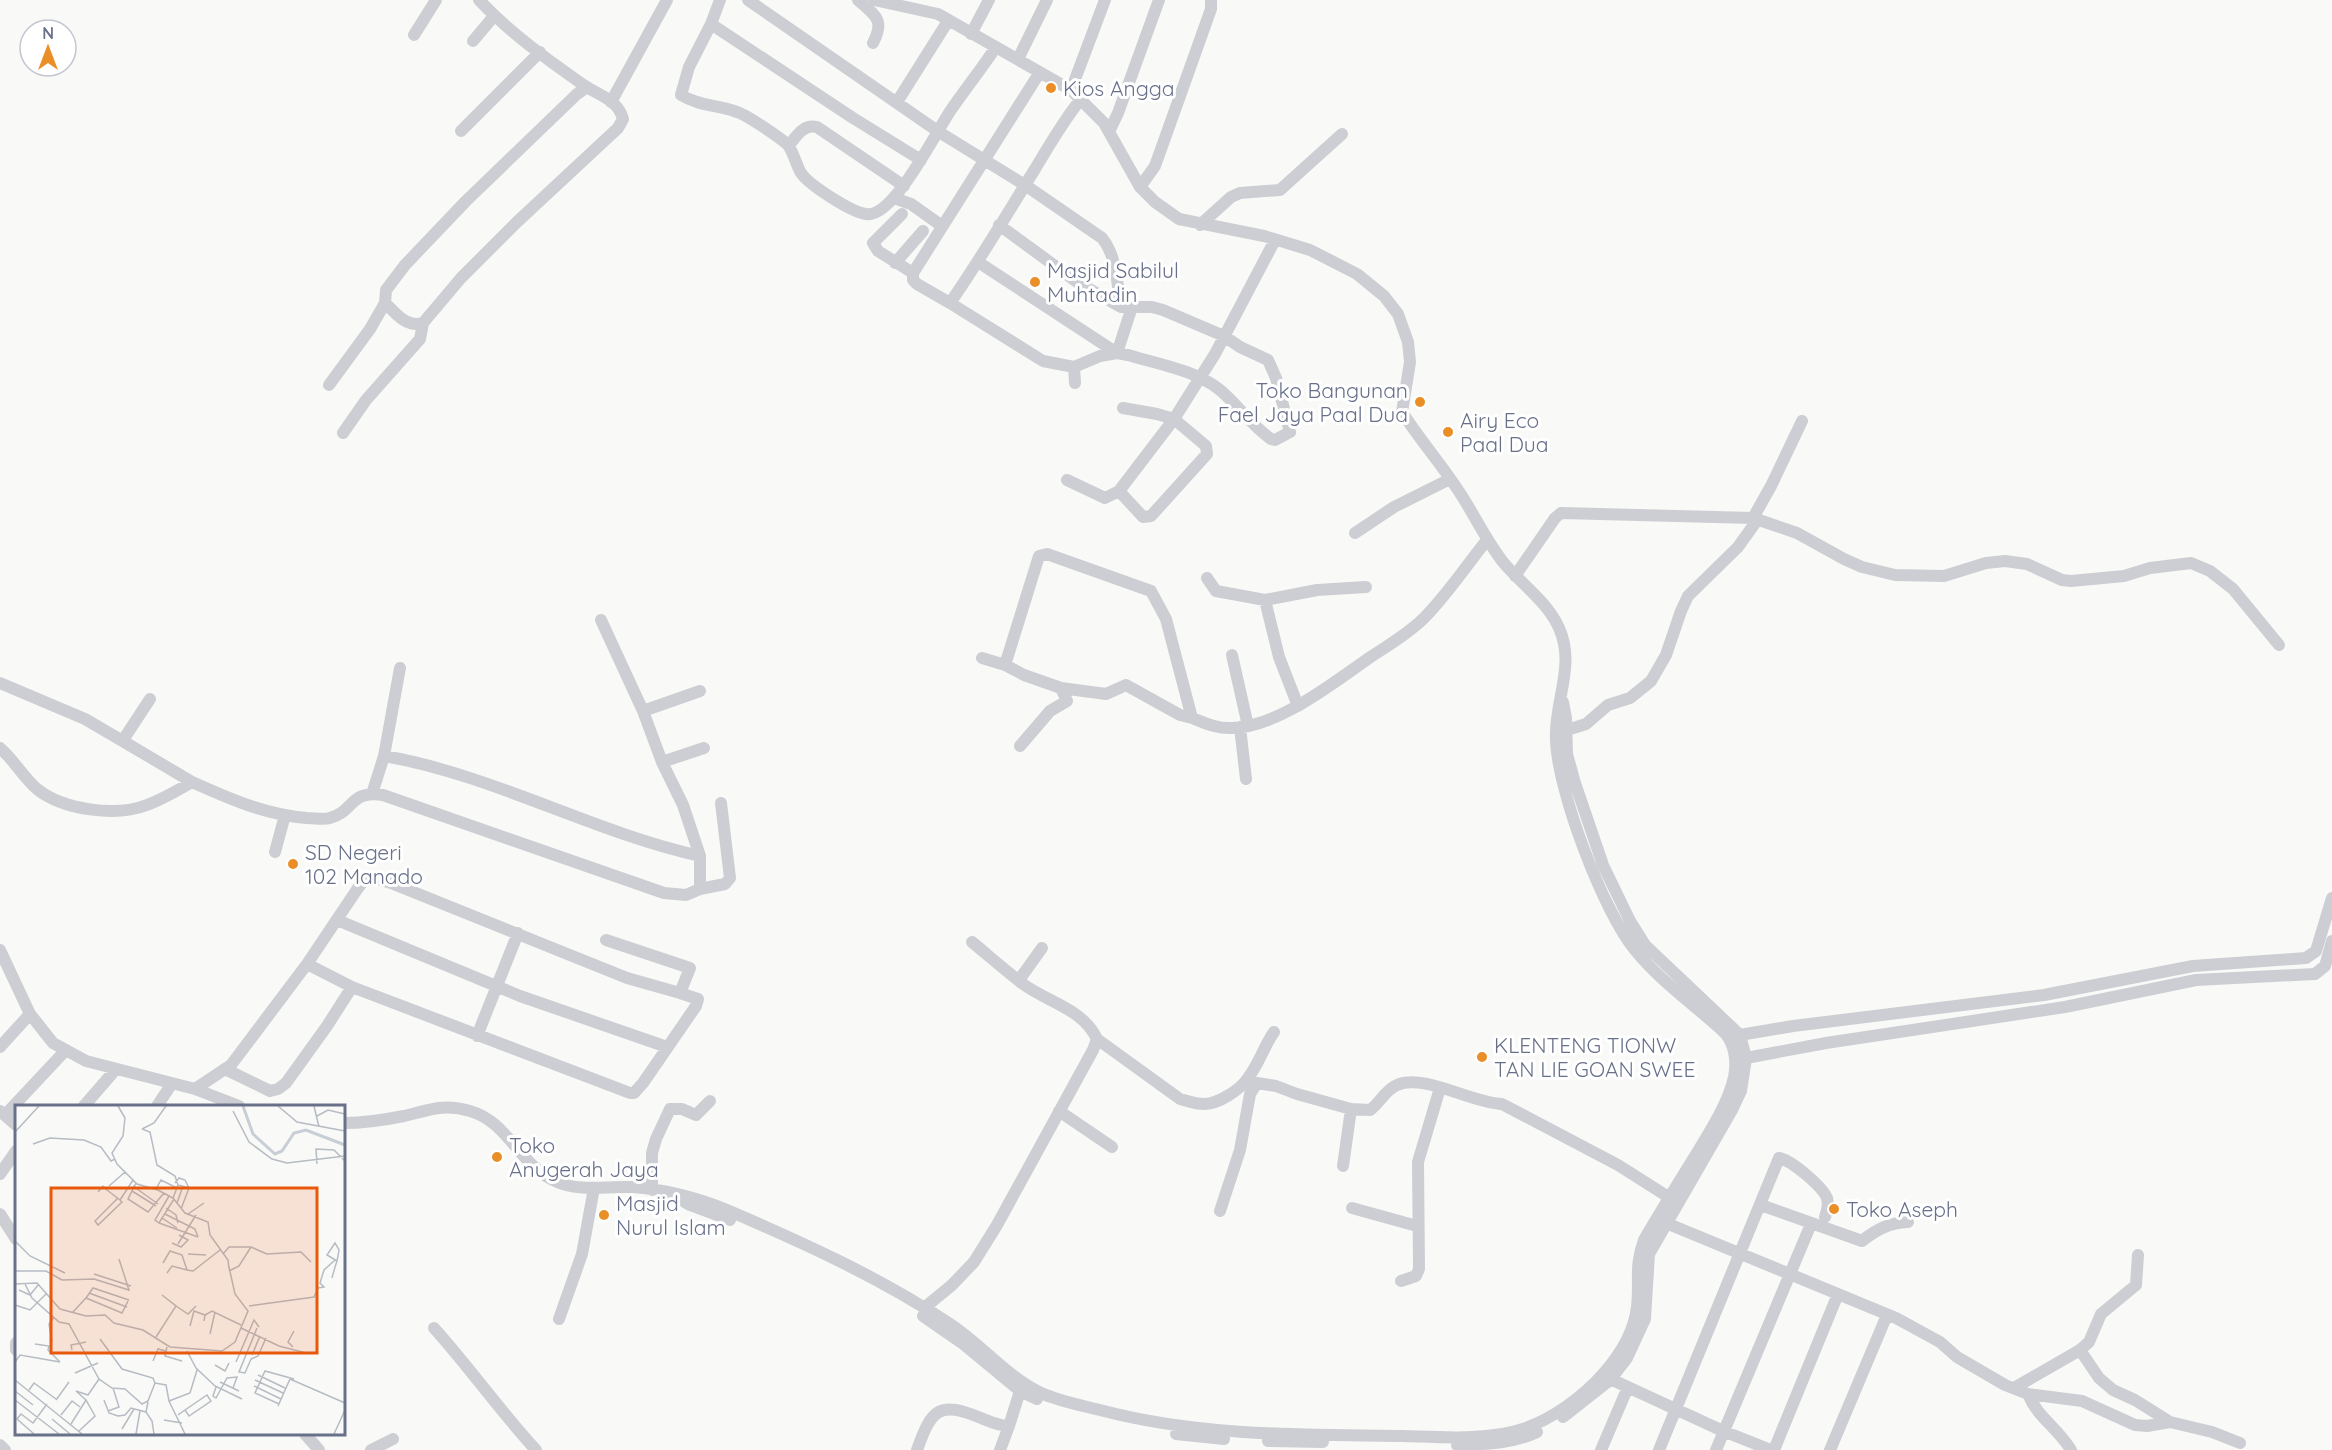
<svg xmlns="http://www.w3.org/2000/svg" width="2332" height="1450" viewBox="0 0 2332 1450" font-family="Quicksand,sans-serif">
<rect width="100%" height="100%" fill="#f9faf7"/>
<g fill="none" stroke-linecap="round" stroke-linejoin="round">
<path stroke="#cdced3" stroke-width="12" d="M479,0c31,33 69,60 106,86 9,6 20,10 28,17 6,5 8,9 10,16l-5,9 -101,94 -56,56 -38,45c-17,5 -26,-9 -38,-20l1,-13 19,-25 61,-64 111,-107 10,-7
M720,0l-9,24 -22,43 -8,28c18,11 37,10 56,17 10,3 42,25 50,32 6,6 9,21 14,29 8,12 50,39 65,41 28,5 72,-87 87,-107 14,-20 29,-39 43,-60
M748,0l191,132 86,53 77,53c15,18 15,47 19,69
M858,0c18,16 27,20 15,43
M711,24l142,94 68,42
M971,34l18,-34
M414,35l22,-35
M473,41l21,-25
M1018,59l29,-59
M1040,72l-127,201v7l4,4 33,19c30,-43 57,-89 85,-134 14,-23 28,-48 46,-70
M1071,90l34,-90
M611,102l56,-102
M897,102l51,-81
M461,131l79,-79
M1109,132l9,-19 41,-113
M789,145c8,-9 14,-21 28,-18l87,59
M1140,187l15,-21 56,-157v-9
M894,198l17,6 31,22
M902,214l-29,29 5,8 35,22
M1200,225l31,-28 9,-4 40,-3 62,-56
M978,262l139,91 15,-46
M895,263l28,-32
M950,303l93,58 31,6 26,-11 17,-3 11,2c30,9 67,15 92,35 18,15 31,35 51,49l4,1 15,-8 -14,-54 -8,-18 -28,-13 -16,-11 -61,-26 -11,-3h-31l-44,-25 -78,-57
M1074,367l1,16
M329,385l41,-56 15,-26
M343,433l23,-33 54,-61 3,-16
M1067,480l38,18 14,-7 55,-72 41,-65 60,-114
M1119,491l24,26 8,-1 56,-62 -1,-8 -32,-27 -17,-5 -34,-6
M1753,518l18,-32 31,-65
M1355,533l39,-26 56,-28
M1515,576l40,-58 6,-5 192,5 44,15 47,26 18,8 33,8 49,1 42,-13 19,-2 22,3 35,16 9,1 53,-5 26,-8 41,-5 19,8 23,18 46,56
M1207,578l9,13 49,9 52,-10 49,-3
M1265,600l14,57 19,49
M1232,655l16,71
M982,658l23,7 34,-109 8,-2 104,37 15,28 26,99c13,5 26,11 40,10 47,-1 102,-46 140,-72 18,-12 36,-22 52,-38 23,-23 42,-52 63,-78
M1005,665l19,10 37,13
M0,683l85,36 41,24
M150,699l-25,38 1,6 66,39
M643,711l57,-20
M1240,727l6,52
M1567,730l19,-6 22,-19 22,-7 21,-17 15,-26 15,-44 7,-15 50,-49 20,-28
M1020,746l30,-35 17,-10 -6,-13 45,6 20,-9 54,30 12,3
M0,748c14,12 23,29 37,41 26,21 79,28 110,16 16,-6 31,-15 45,-23 38,17 74,33 115,36 8,0 16,2 23,0 25,-7 19,-28 53,-23l281,98 22,2 14,-6v-33l-17,-51 -21,-43 -19,-51 -42,-91
M384,756c110,19 208,76 316,100
M662,762l42,-14
M372,794l12,-38 16,-88
M275,852l10,-37
M700,889l25,-5 5,-6 -9,-75
M337,920l183,76 147,51
M0,950l30,64 23,29 33,18 109,28 44,17
M307,964l51,-76 7,-9 6,-2 20,6 236,95 53,15 10,-25 -84,-28
M1019,980l23,-32
M1740,1035l53,-9 251,-31 149,-29 113,-8 10,-7 16,-53
M477,1036l41,-103
M1097,1039l83,60c8,2 15,5 24,5 14,0 36,-14 44,-26 11,-14 16,-32 26,-46
M0,1047l30,-33
M1746,1058l80,-15 239,-36 131,-27 119,-6 10,-8 7,-25
M225,1069l45,22 8,-2 8,-6 41,-57 25,-39
M195,1089l36,-24 76,-101 45,23 278,106h4l9,-10 53,-77 2,-7 -18,-6
M84,1106l32,-37
M157,1106l14,-21
M0,1111l16,14
M1059,1111l53,36
M5,1115l60,-64
M344,1123c20,0 40,-3 60,-7 25,-6 40,-13 66,-5 39,11 49,55 87,71 24,10 49,4 75,5 31,2 67,11 95,23 77,33 154,68 223,114 32,21 57,53 91,69 18,8 39,12 59,17 98,26 201,25 302,26 37,1 85,5 121,-7 29,-10 60,-32 80,-55 17,-19 31,-42 34,-67 3,-27 -3,-40 7,-67 18,-31 37,-61 56,-92 13,-22 28,-45 34,-71 3,-15 1,-32 -9,-44 -30,-28 -65,-52 -90,-83 -32,-39 -78,-160 -79,-211 -2,-37 20,-74 3,-111 -11,-26 -39,-45 -56,-66 -17,-22 -28,-46 -43,-69 -18,-28 -40,-53 -58,-81l8,-50 -2,-20 -10,-28 -14,-18 -27,-22 -47,-24 -46,-14 -85,-17 -24,-17 -15,-15 -36,-64 -33,-33 -133,-76 -64,-14
M1343,1166l8,-57 19,1c10,-7 15,-20 27,-25 27,-12 74,18 105,19l116,61 52,33
M0,1174l16,-23
M652,1190v-37l4,-14 14,-30h12l14,6 14,-14
M675,1196l15,9 40,15
M1761,1205l101,36c15,-12 27,-18 46,-19
M1352,1208l65,18
M1220,1211l20,-61 10,-56 7,-11 19,3 21,8 54,15
M0,1214l16,25
M1666,1223l230,95 44,24 17,15 48,28 23,9 54,7 53,24 12,1 23,-4 42,10 28,11
M2138,1255l-2,30 -35,29 -12,28 -9,8 19,28 14,12 22,10 35,22
M1401,1281l15,-5 3,-7 -1,-107 22,-74
M924,1308l28,-23 22,-23 23,-37 96,-175 4,-11c-15,-31 -48,-36 -74,-55 -17,-13 -34,-28 -51,-42
M923,1316l39,27 58,48 17,8
M559,1319l23,-65 12,-66
M434,1328c36,40 66,83 102,122
M16,1350v-7
M1606,1377l117,54 48,19
M2014,1388l66,-38
M2028,1394c9,23 30,34 43,56
M1563,1417l47,-37 17,-22 18,-39 4,-65 83,-144 9,-19 5,-33 -6,-23 -95,-90 -15,-24 -27,-56 -28,-82 -8,-29 -1,-36 -3,-16
M305,1434l14,16
M1176,1434l48,5
M1268,1441l55,1
M0,1445l5,5
M1457,1445c28,-1 55,-1 80,-13
M371,1450l22,-11
M917,1450c15,-42 22,-49 64,-32 10,4 18,8 28,8l11,-35
M1000,1450l9,-24
M1601,1450l27,-63
M1659,1450l120,-292c12,2 43,28 48,40 2,6 0,13 -2,19
M1716,1450l95,-226
M1774,1450l64,-156
M1830,1450l57,-135"/>
</g>
<g fill="#ea8e27" stroke="#fff" stroke-width="2">
<circle cx="1051" cy="88" r="6"/>
<circle cx="1035" cy="282" r="6"/>
<circle cx="1420" cy="402" r="6"/>
<circle cx="1448" cy="432" r="6"/>
<circle cx="293" cy="864" r="6"/>
<circle cx="1482" cy="1057" r="6"/>
<circle cx="497" cy="1157" r="6"/>
<circle cx="1834" cy="1209" r="6"/>
<circle cx="604" cy="1215" r="6"/>
</g>
<g text-anchor="middle" dominant-baseline="central" stroke-width="6" stroke-linejoin="round" paint-order="stroke">
<g font-size="21" fill="#68708a" stroke="#fff" text-anchor="start">
<text x="1063" y="88">Kios Angga</text>
<text x="1047" y="270">Masjid Sabilul<tspan x="1047" dy="24">Muhtadin</tspan></text>
<text x="1408" y="390" text-anchor="end">Toko Bangunan<tspan x="1408" dy="24">Fael Jaya Paal Dua</tspan></text>
<text x="1460" y="420">Airy Eco<tspan x="1460" dy="24">Paal Dua</tspan></text>
<text x="305" y="852">SD Negeri<tspan x="305" dy="24">102 Manado</tspan></text>
<text x="1494" y="1045">KLENTENG TIONW<tspan x="1494" dy="24">TAN LIE GOAN SWEE</tspan></text>
<text x="509" y="1145">Toko<tspan x="509" dy="24">Anugerah Jaya</tspan></text>
<text x="616" y="1203">Masjid<tspan x="616" dy="24">Nurul Islam</tspan></text>
<text x="1846" y="1209">Toko Aseph</text>
</g>
</g>
<g transform="translate(15 1105)">
<rect width="330" height="330" fill="#f9faf7"/>
<path fill="none" stroke="#c8ced5" stroke-width="3" d="M228,1l10,28 22,20 7,-3 12,-18 12,-3 39,15"/>
<path fill="none" stroke="#b6bbc4" stroke-width="1.5" d="M103,1l7,12 -2,18 -11,17 5,11 20,20 21,6 15,8 12,15 23,9 2,13 18,25 1,9M263,1l19,16 48,9M299,1l5,21M218,6l16,31 23,17 15,4 58,-7M302,11l11,-6 17,4M127,24l8,3 7,33 18,11 3,9M127,24l12,-6 12,-17M0,27l24,-26M18,39l17,-6 34,2 17,7 10,14 4,-2M302,59l-1,-15 18,1 11,11M121,78l-8,16 20,13 16,-19M160,78l4,-5 6,2 4,8 -8,21M94,81l16,-14M118,81l25,18M141,84l5,-9 16,8M117,86l24,15M83,87l5,-6 4,4 13,10 2,2 -24,23 -3,-4 23,-23M154,91l-14,24 4,3 15,-24M158,93l5,-13 11,3M105,95l13,-20M162,98l6,-17M151,103l10,7 2,8M150,109l30,15 3,8M173,109l16,-11M147,113l15,10M144,118l39,14M1,137l14,14 35,17M157,138l9,4 7,-7 -9,-5M163,139l18,-29M173,149l18,1M208,149l6,-7h22l16,7 34,-2 10,10M148,158l7,-12 12,4 5,15 6,1 27,-21M0,166h31l16,9 32,-1 35,11 -10,-31M214,166l10,-5 12,-19M152,168l5,-7 15,4M79,169l37,12M317,173l3,-11 2,-6 1,-5 1,-6 -4,-7 -8,12 10,6M0,179l22,-1 23,26 26,7 19,-1 9,8 29,7 27,17 52,4 13,-9 13,-31 -13,-17 -6,-27M10,179l7,14 27,24 10,2 30,55 13,9 13,1 17,15 6,-3 7,-18 11,2 3,16 16,33M4,185l11,5 9,-11M74,188l38,14M71,193l7,-10 36,12M0,200l15,5 17,-17M161,201l12,8 8,-8M234,201l65,-9 4,-9 6,-1 -4,-4 4,-13 11,-10M58,207l13,-14 36,15 6,-12M189,216l1,-6 7,-4 29,14M175,221l4,-15 11,4M226,223l38,18 27,7M242,223l-18,44 6,1 6,-14 7,-3 8,-18M195,229l5,-22M141,232l20,-31 -14,-11M85,234l22,30 31,9 2,5M37,237l-3,-18 5,-7M20,239l14,2 -1,4 12,12M278,242l-5,-5 6,-11M57,245l-1,-5 15,-3M151,246l-1,5 17,5M172,246l9,17 19,18 27,13M237,250l8,-19M138,256l5,-12 8,2 1,-4M0,257l5,-7 40,7M221,257l18,-42 5,7M200,260l10,6 4,-8M60,268l23,-10M243,270l27,13M0,275l67,54M240,275l28,13M205,277l19,9M239,281l27,13M201,282l-3,9 3,2 11,-20 10,-1 -4,11M14,285l5,-7 22,16M0,286l18,14M0,295l44,34M41,295l13,-18M71,295l-10,-9 12,4 11,-16M89,295l5,13 9,3 7,-1 6,-7 15,4 2,-10M154,296l21,-8 7,-23M264,299l-24,-11 10,-22 29,8M263,301l12,-27 55,24M93,306l11,-4 -6,-19M131,307l6,9 2,13M46,310l11,-14 8,6M163,310l7,-5 4,6 22,-15 -4,-6 -22,15M37,314l18,15M149,315l18,3M56,319l15,-24 9,16 -16,15M107,324l12,-20M19,329l-17,-15 4,-5 12,9 14,-19M121,329l4,-23M319,329l11,-24"/>
<path fill="#e8590c" fill-opacity="0.15" stroke="#e8590c" stroke-width="3" d="M36,83h266v165h-266z"/>
<rect width="330" height="330" fill="none" stroke="#68708a" stroke-width="3"/>
</g>
<g transform="translate(48 48)"><circle r="28" fill="#ffffff" stroke="#c3c6d0" stroke-width="1.5"/>
<path d="M0-4.5L10 22L0 15L-10 22Z" fill="#ea8e27"/>
<text y="-9" font-size="16" font-weight="bold" text-anchor="middle" fill="#68708a">N</text>
</g>
</svg>
